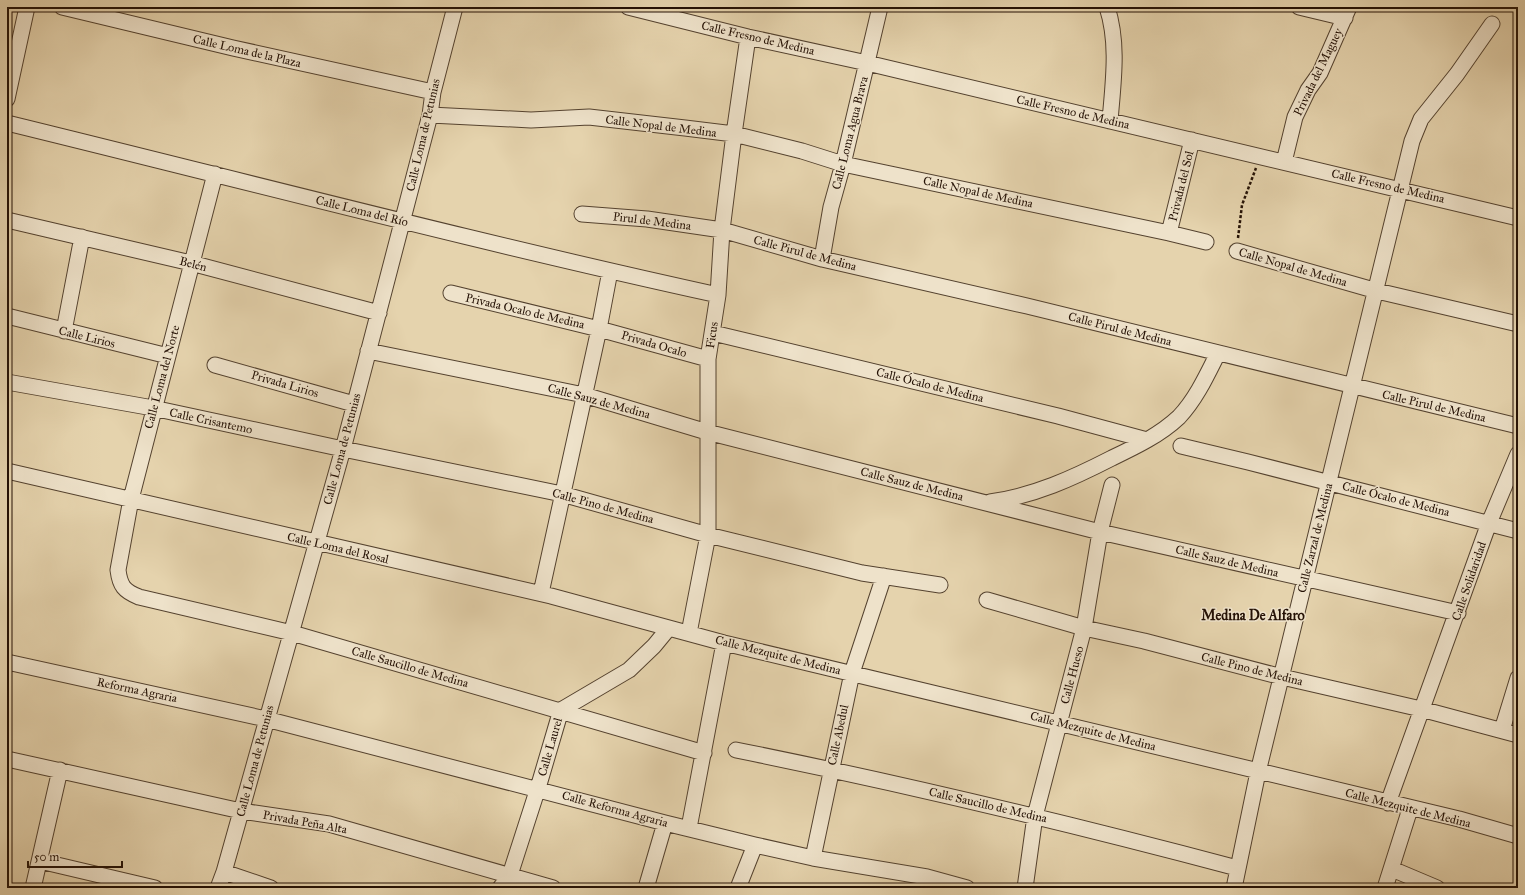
<svg xmlns="http://www.w3.org/2000/svg" width="1525" height="895" viewBox="0 0 1525 895" font-family="'IM FELL Great Primer',serif">
<rect width="100%" height="100%" fill="#e5d3ad"/>
<filter id="stains"><feTurbulence type="fractalNoise" baseFrequency=".005" numOctaves="4"/><feColorMatrix values="0 0 0 0 .2 0 0 0 0 .09 0 0 0 0 .02 0 0 0 .5 -.17"/></filter>
<radialGradient id="worn" r=".72"><stop offset=".6" stop-color="#630" stop-opacity="0"/><stop offset="1" stop-color="#630" stop-opacity=".3"/></radialGradient>
<g fill="none" stroke-linecap="round" stroke-linejoin="round">
<g stroke="#54422f" stroke-width="17">
<path id="minor" d="M62,7l171,41 200,44
M628,7l120,30 119,26 651,155
M1107,7c12,37 6,76 3,114
M1299,7l46,11
M7,99l20,-92
M430,115l101,5 58,-3 96,11 49,6 68,17 41,13 326,69 37,9
M7,123c237,58 473,120 711,172
M1284,162l11,-45 13,-27 12,-17 29,-66
M215,174l-84,325 -13,71c2,16 6,21 21,27l153,36 412,120
M582,214l65,5 75,11 100,29 205,47 491,120
M7,220l184,43 188,50
M1169,233l23,-93
M1237,251l140,40 141,33
M822,259l9,-52 12,-43 37,-157
M451,293l148,36 109,30
M7,316l161,40
M64,331l18,-94
M713,333l345,83 89,24
M368,351l216,44 123,37 393,100 358,81
M215,365l139,39
M7,382l146,26 190,41 219,45 146,41 154,38 78,12
M1181,446l67,16 270,69
M7,471l544,125 173,47 735,176 59,17
M990,502c44,-6 83,-24 122,-44 23,-11 48,-23 67,-41 17,-18 28,-42 39,-64
M541,593l58,-264 11,-58
M987,600l97,28 60,13 138,36 139,32 97,26
M689,633l19,-98v-176l10,-64 4,-65 12,-96 14,-97
M7,662l259,57 399,104 90,22 58,13 114,19 40,11
M1502,730l16,-52
M736,750c169,34 335,74 501,118
M7,759l234,52 88,13 224,64
M1388,803l101,-280 29,-69
M689,828l35,-185
M813,858l39,-185 32,-97
M40,861l115,27
M1392,869l45,19
M224,872l47,16
M33,888l27,-118
M218,888l6,-16 119,-423 87,-334 3,-23 22,-85
M500,888l10,-13 28,-87 23,-78 68,-40 25,-24 14,-17
M646,888l19,-65
M738,888l17,-43
M1025,888l10,-72 49,-188 16,-96 12,-47
M1234,888l24,-116 154,-631 9,-22 36,-45 35,-50
M1385,888l25,-79"/>
</g>
<path stroke="#241105" stroke-width="2.5" stroke-dasharray="3 2" stroke-linecap="butt" d="M1238,238l4,-33 14,-37"/>
<use href="#minor" stroke="#eee2ca" stroke-width="15"/>
</g>
<g text-anchor="middle" dominant-baseline="central" stroke-width="3" stroke-linejoin="round" paint-order="stroke">
<g font-size="12" fill="#241105" stroke="#eee2ca">
<text transform="translate(758 38) rotate(13)">Calle Fresno de Medina</text>
<text transform="translate(247 51) rotate(13)">Calle Loma de la Plaza</text>
<text transform="translate(1318 72) rotate(-64)">Privada del Maguey</text>
<text transform="translate(1073 112) rotate(13)">Calle Fresno de Medina</text>
<text transform="translate(661 126) rotate(7)">Calle Nopal de Medina</text>
<text transform="translate(850 133) rotate(-76)">Calle Loma Agua Brava</text>
<text transform="translate(423 135) rotate(-77)">Calle Loma de Petunias</text>
<text transform="translate(1181 186) rotate(-76)">Privada del Sol</text>
<text transform="translate(1388 186) rotate(13)">Calle Fresno de Medina</text>
<text transform="translate(978 192) rotate(12)">Calle Nopal de Medina</text>
<text transform="translate(362 211) rotate(14)">Calle Loma del Río</text>
<text transform="translate(652 221) rotate(7)">Pirul de Medina</text>
<text transform="translate(805 253) rotate(15)">Calle Pirul de Medina</text>
<text transform="translate(193 264) rotate(14)">Belén</text>
<text transform="translate(1293 267) rotate(16)">Calle Nopal de Medina</text>
<text transform="translate(525 311) rotate(13)">Privada Ocalo de Medina</text>
<text transform="translate(1120 329) rotate(14)">Calle Pirul de Medina</text>
<text transform="translate(712 335) rotate(-81)">Ficus</text>
<text transform="translate(87 337) rotate(14)">Calle Lirios</text>
<text transform="translate(654 344) rotate(16)">Privada Ocalo</text>
<text transform="translate(162 377) rotate(-75)">Calle Loma del Norte</text>
<text transform="translate(285 384) rotate(16)">Privada Lirios</text>
<text transform="translate(930 385) rotate(14)">Calle Ócalo de Medina</text>
<text transform="translate(599 401) rotate(15)">Calle Sauz de Medina</text>
<text transform="translate(1434 406) rotate(13)">Calle Pirul de Medina</text>
<text transform="translate(211 421) rotate(12)">Calle Crisantemo</text>
<text transform="translate(342 449) rotate(-75)">Calle Loma de Petunias</text>
<text transform="translate(912 484) rotate(14)">Calle Sauz de Medina</text>
<text transform="translate(1396 499) rotate(14)">Calle Ócalo de Medina</text>
<text transform="translate(603 506) rotate(15)">Calle Pino de Medina</text>
<text transform="translate(1315 538) rotate(-76)">Calle Zarzal de Medina</text>
<text transform="translate(338 548) rotate(13)">Calle Loma del Rosal</text>
<text transform="translate(1227 561) rotate(13)">Calle Sauz de Medina</text>
<text transform="translate(1469 581) rotate(-71)">Calle Solidaridad</text>
<text transform="translate(778 655) rotate(14)">Calle Mezquite de Medina</text>
<text transform="translate(410 667) rotate(16)">Calle Saucillo de Medina</text>
<text transform="translate(1252 669) rotate(14)">Calle Pino de Medina</text>
<text transform="translate(1072 675) rotate(-75)">Calle Hueso</text>
<text transform="translate(137 690) rotate(12)">Reforma Agraria</text>
<text transform="translate(1093 731) rotate(14)">Calle Mezquite de Medina</text>
<text transform="translate(838 735) rotate(-78)">Calle Abedul</text>
<text transform="translate(550 747) rotate(-74)">Calle Laurel</text>
<text transform="translate(255 761) rotate(-75)">Calle Loma de Petunias</text>
<text transform="translate(988 805) rotate(13)">Calle Saucillo de Medina</text>
<text transform="translate(1408 808) rotate(14)">Calle Mezquite de Medina</text>
<text transform="translate(615 809) rotate(15)">Calle Reforma Agraria</text>
<text transform="translate(305 822) rotate(10)">Privada Peña Alta</text>
</g>
<g font-size="14" font-weight="bold" fill="#241105" stroke="#eee2ca">
<text x="1253" y="615">Medina De Alfaro</text>
</g>
</g>
<rect width="1525" height="895" fill="none" stroke="#e5d3ad" stroke-width="24"/>
<rect x="8" y="8" width="1509" height="879" fill="none" stroke="#241105" stroke-width="2"/>
<rect x="12" y="12" width="1501" height="871" fill="none" stroke="#241105"/>
<path d="M28 861v6h94v-6" fill="none" stroke="#241105" stroke-width="2"/>
<text x="34" y="861" font-size="12" fill="#241105" stroke="#eee2ca" stroke-width="3" paint-order="stroke">50 m</text>
<rect width="100%" height="100%" filter="url(#stains)"/>
<rect width="100%" height="100%" fill="url(#worn)"/>
</svg>
